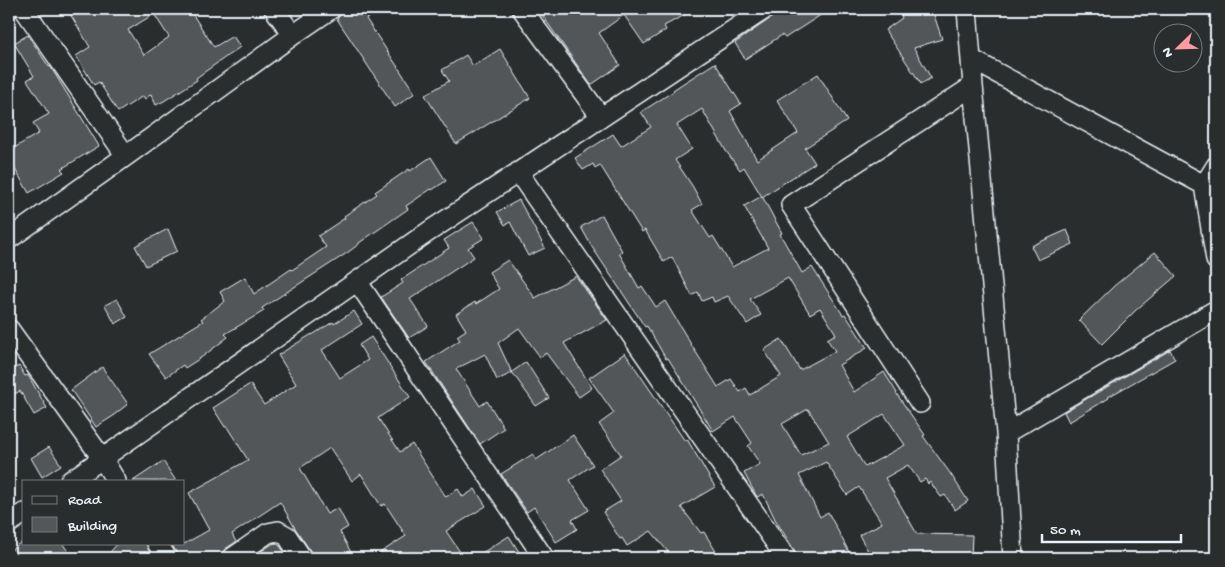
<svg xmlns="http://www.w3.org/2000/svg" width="1225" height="567" viewBox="0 0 1225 567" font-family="'Gochi Hand',sans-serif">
<rect width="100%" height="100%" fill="#2a2d2e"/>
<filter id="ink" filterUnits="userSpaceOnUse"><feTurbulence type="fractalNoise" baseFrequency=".02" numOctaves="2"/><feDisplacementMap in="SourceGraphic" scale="10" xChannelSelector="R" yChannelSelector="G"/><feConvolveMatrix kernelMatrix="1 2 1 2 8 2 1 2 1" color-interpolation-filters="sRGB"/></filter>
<g filter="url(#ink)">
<path fill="#535759" stroke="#e8f1f8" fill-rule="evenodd" d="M67,9h122l25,38 19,-11 7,11 -44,31 1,2 -33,21 -8,4 -5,-11 -6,5 -2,-3 -25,16 -19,-30 -5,3 -18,-29 14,-9zM154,14l15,23 -25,18 -16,-25z
M346,9h36l-16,10 49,74 -20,14 -58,-88 4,-5 1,-3z
M553,9h143l-32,17 2,4 -22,14 -20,-29 -25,18 21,32 -29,20 -49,-70z
M776,9h54l-45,29 -3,-3 -37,24 -10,-16 36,-25 4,-4z
M899,9h33l10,30 -28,9 17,30 -10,6 -36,-54 17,-12z
M28,35l21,32 1,-1 5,8 44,72 -38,23 3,3 -35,21 -20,-34v-8l30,-18 -6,-10 16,-9 -22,-34 7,-4 -20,-33z
M500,49l30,49 -74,46 -31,-49 24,-14 -7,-11 24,-15 7,11z
M715,63l26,41 -11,7 27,49 41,-27 -21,-33 41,-26 29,47 -42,27 10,15 -53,34 -18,-30 -4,3 -14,-19 -24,-42 -25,16 15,24 -17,11 18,27 9,17 -10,6 18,28 3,-2 19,31 36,-19 -24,-42 18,-10 20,37 -2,1 22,39 10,-6 31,48 2,-1 22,34 -28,17 15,27 30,-20 13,21h-1l29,42 -2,1 27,37 18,28 -13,9 -10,-15 -4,2 -11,-15 -2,2 -3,-5 -5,3 -12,-17 -23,13 32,56 55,1 -1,23h-99l-13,-23 23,-12 -23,-36 -12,8 -21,-33 -27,13 21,42 8,-5 21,40 -12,6h-38l-24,-39 -12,-25 -6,3 -13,-24 16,-9 -12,-18 4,-3 -17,-26 -22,14 -45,-73 -2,1 -19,-33 -2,1 -53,-80 -11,-20 21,-12 20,36 -3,2 20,35 3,-2 14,21 9,-6 27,45 26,41 13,-8 9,13 6,-4 4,7 31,-19 -17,-26 17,-11 19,31 35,-19 -8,-12 9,-5 -16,-26 -10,6 -22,-36 -38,21 11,16 -14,9 -19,-28 -14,6 -2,-5 -10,4 -4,-9 -6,4 -20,-39 -8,5 -19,-32 -3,2 -42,-67 -5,3 -2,-4 -10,6 -8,-12 38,-24 8,12 30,-19 -10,-15 33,-21 -1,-1 12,-8zM808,409l21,33 -28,13 -19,-31zM884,414l21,31 -40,22 -18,-30z
M431,157l15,24 -14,9 -1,-1 -25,17 2,3 -49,34v1l-12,9 -85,55 2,3 -39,23 3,3 -26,20 -17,11 -2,-3 -17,12 -17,-23 54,-33 -2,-2 24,-18 -5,-9 25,-15 9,17 37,-25 1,1 34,-23 -8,-11 27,-18 -1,-2 33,-22 -2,-2 34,-23 1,2z
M519,200l26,48 -17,8 -18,-34 -5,3 -8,-13z
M473,222l11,16 -16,10 6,9 -64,42 18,27 -19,12 -28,-41 22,-14 -2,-3 48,-32 -5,-8z
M168,229l9,22 -31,15 -11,-20z
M1067,230l6,14 -35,16 -7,-14z
M1155,252l21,24 -40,34 -34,34 -23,-24 35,-34z
M508,260l27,38 41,-22 31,44 -43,23 28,45 -13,9 -33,-44 -6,4 -21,-29 -21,15 14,30 -15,7 -12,-26 -29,15 24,37 7,-5 17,27 -24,16 -54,-82 34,-22 -3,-4 9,-6 -10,-16 19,-12 1,2 23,-15 -10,-17z
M117,299l10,18 -12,7 -10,-19z
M354,311l8,13 -40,26 18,28 28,-18 -9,-15 12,-8 39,60 -32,21 22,34 12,-8 34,53 12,-8 5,8 12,-8 11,17 -40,25 18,27h-92l34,-22 -21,-32 -4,2 -20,-32 -9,7 -22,-33 -30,20 27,46 11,-6 10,19 -8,5 14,26h-41l-2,-6 -16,-24 -15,-26 -48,32 4,8 -11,7 -3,4 -1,5h-43l-2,-6 -5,-9 13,1 25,-14 -20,-37 59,-33 -21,-33h-2l-12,-19 37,-24 14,21 32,-21 -18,-29 34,-21v1l21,-13 1,2z
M1170,350l5,9 -67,38 1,1 -40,24 -5,-10z
M625,353l60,88 2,-2 28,48 -34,20 20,26 3,-1 16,26h-47l-22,-27 -24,15 -5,-8 -2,1 -17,-27 18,-11 -21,-32 21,-14 -22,-31 15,-11 -25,-35z
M526,362l23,36 -13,8 -24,-34z
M19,366l6,10 3,-1 1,2 18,31 -13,7 -14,-24 -11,6v-26z
M102,367l26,37 -13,10v1l-19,12 -25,-37z
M573,435l20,30 -23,15 19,30 -17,10 5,9 -21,13 -22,-35 -7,5 -26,-38 32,-20 3,6z
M49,447l12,18 -19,12 -11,-19z
M163,461l13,20h-43z
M509,536l14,22h-49z
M20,543h42l11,15h-64v-7z
M118,543h28l2,6 6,9h-49z
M276,543l3,2 10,13h-38l21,-14z"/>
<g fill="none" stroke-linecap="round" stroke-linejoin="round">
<g stroke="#e8f1f8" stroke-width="22">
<path id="minor" d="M24,9l102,147
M274,9l19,26
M522,9l79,108
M967,9l6,77 33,347 7,125
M971,59l233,126
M1216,166l-12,19 12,75
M518,172l268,386
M9,239l117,-83 167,-121 38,-26
M357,281l187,277
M9,329l93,129 14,23
M920,403l-129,-198 182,-119
M1006,433l210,-123
M70,481l358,-249 337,-223
M9,523l15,-10
M157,543l10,15
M232,558l36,-25 10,-2 9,5 15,22"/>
</g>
<use href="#minor" stroke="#2a2d2e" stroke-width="19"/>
</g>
</g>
<rect width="1225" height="567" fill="none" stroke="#2a2d2e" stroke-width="30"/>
<rect x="15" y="15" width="1195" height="537" fill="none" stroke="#e8f1f8" stroke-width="2" filter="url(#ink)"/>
<rect x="22" y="480" width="162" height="65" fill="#2a2d2e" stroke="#767b7f"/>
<rect x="32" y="496" width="25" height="8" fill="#2a2d2e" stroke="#767b7f"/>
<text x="68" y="504" font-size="15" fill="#e8f1f8">Road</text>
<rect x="32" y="517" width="25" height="15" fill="#535759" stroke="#767b7f"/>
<text x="68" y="530" font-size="15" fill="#e8f1f8">Building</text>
<g transform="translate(1178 48) rotate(247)"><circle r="24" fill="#2a2d2e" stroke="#767b7f"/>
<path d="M0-4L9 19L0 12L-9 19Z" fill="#ff9aa2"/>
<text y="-8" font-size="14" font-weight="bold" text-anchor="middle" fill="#e8f1f8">N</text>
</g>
<path d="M1042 534v8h139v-8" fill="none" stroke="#e8f1f8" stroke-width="2.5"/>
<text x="1050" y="534" font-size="15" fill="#e8f1f8" stroke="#2a2d2e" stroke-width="4" paint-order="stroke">50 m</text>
</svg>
